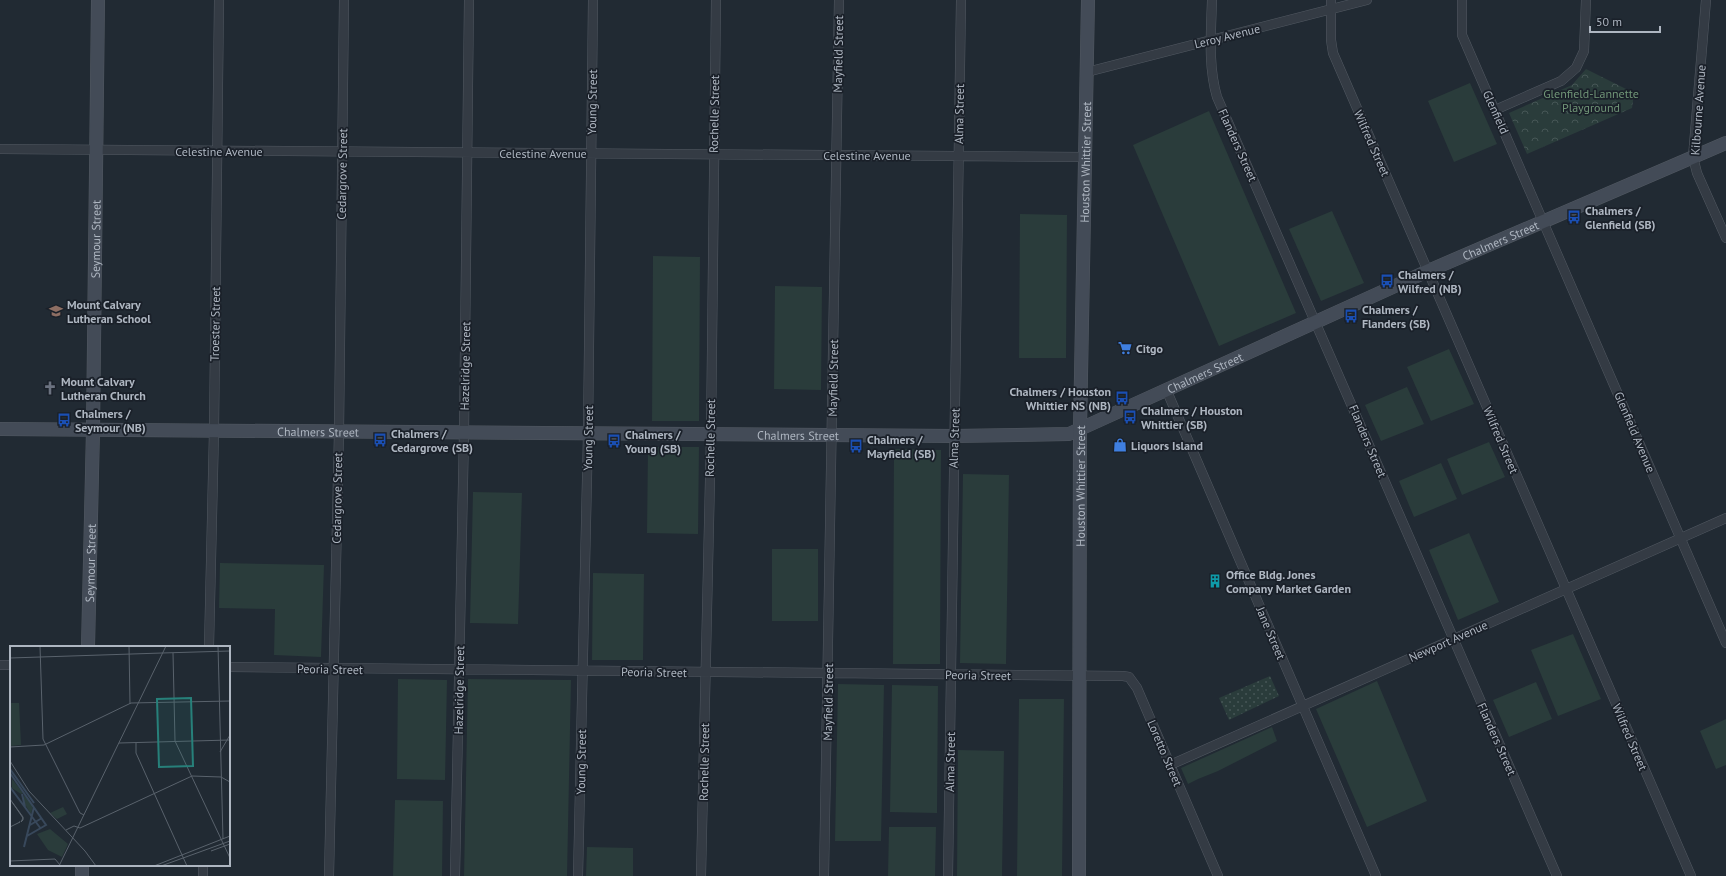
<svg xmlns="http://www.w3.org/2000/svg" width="1726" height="876" viewBox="0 0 1726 876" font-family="'PT Sans',sans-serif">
<defs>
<pattern id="forest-crowns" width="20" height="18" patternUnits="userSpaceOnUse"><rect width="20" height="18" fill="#2a3c3b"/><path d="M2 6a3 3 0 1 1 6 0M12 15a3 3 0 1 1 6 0" fill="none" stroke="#465656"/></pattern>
<pattern id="garden-dots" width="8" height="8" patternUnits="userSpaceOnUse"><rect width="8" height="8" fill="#2a3c3b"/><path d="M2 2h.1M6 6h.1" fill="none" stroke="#465656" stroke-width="1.8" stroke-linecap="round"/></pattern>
</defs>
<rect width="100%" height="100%" fill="#212a33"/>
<path fill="#2a3c3b" d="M1470,83l27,61 -43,18 -26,-61z
M1209,111l87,202 -77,33 -86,-201z
M1332,211l32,72 -43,18 -32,-72z
M1020,214l47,1 -1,143h-47z
M653,256l47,1 -1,164h-47z
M775,286l47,1 -1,103 -47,-1z
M1449,349l25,55 -43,17 -24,-54z
M1407,387l17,37 -43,17 -16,-36z
M1489,442l16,35 -43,18 -15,-36z
M648,447h51l-1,87 -51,-1z
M894,449l47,1 -1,214h-47z
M1441,463l16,36 -43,18 -15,-36z
M963,474l46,1 -3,189 -46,-1z
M473,492l49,1 -4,131 -48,-1z
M1469,533l30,69 -41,18 -29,-70z
M772,549h46v72h-46z
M220,563l104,2 -3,92 -47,-2 1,-46 -56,-1z
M593,573l51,1 -1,86h-51z
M1573,634l28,65 -43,17 -27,-66z
M398,679l49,1 -2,100 -48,-1z
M468,679l103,1 -4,196h-103z
M1377,681l50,120 -60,26 -51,-118z
M1536,682l16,37 -43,18 -16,-37z
M838,684l46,1 -3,156h-46z
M892,685l46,1 -1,127 -47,-1z
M1019,699h45l-2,177h-45z
M1726,719v46l-10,4 -16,-38z
M1272,727l5,14 -59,30 -20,8 -10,5 -7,-16z
M958,750l46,1 -2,125h-45z
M395,800l48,1 -1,75h-49z
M889,827h47l-1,49h-47z
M587,847l46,1v28h-47z"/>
<path fill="url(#forest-crowns)" d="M1586,69l48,24 -2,15 -105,46 -18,-41 63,-28z"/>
<path fill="url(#garden-dots)" d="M1270,676l9,20 -50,24 -10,-22z"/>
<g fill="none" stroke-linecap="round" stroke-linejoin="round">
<g stroke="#525962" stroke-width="10">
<path id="street" d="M1212,0c-1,33 -4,66 5,97l340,779
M1331,0v40l2,13 358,823
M1462,0v35l264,608
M1706,0l-13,157 4,16 29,65
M1087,72l280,-72
M1495,110l66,-29 15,-13 8,-17 2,-51
M0,149l1085,8
M1166,389l210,487
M209,647l5,-216 5,-431
M0,665h11
M229,667l894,9 6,1 8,11 81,188
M1170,765l556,-247
M203,876v-11
M329,876l10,-444 5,-432
M455,876l9,-443 5,-433
M578,876l10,-442 5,-434
M701,876l10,-441 5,-435
M824,876l15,-876
M948,876l13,-876"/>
</g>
<g stroke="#525962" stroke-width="14">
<g id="secondary">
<path id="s1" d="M0,429l954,7 115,-2 359,-163 298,-128"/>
<path id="s2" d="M88,647l5,-217 5,-430"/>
<path d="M82,876v-11"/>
<path id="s3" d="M1079,876l1,-447 8,-429"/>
</g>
</g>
<use href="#street" stroke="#343b44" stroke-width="9"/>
<use href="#secondary" stroke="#434b57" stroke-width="13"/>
</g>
<defs>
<g id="bus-bare" transform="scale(1.08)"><path d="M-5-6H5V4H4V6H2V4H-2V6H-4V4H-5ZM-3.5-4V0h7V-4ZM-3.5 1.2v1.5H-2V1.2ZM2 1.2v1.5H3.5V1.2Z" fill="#1a4fb4" stroke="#1a2029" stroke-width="2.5" paint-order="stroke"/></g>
<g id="school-bare" transform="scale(1.08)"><path d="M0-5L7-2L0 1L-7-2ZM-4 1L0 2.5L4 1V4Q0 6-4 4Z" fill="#8d6e63" stroke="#1a2029" stroke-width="2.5" paint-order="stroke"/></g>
<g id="supermarket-bare" transform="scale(1.08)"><path d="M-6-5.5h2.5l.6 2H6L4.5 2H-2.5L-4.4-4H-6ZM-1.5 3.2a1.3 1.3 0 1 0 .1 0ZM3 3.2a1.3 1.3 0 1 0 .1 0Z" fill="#3f7fe0" stroke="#1a2029" stroke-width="2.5" paint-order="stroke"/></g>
<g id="church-bare" transform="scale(1.08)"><path d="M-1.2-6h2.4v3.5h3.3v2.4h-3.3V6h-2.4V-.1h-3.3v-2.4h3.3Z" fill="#6b7280" stroke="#1a2029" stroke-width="2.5" paint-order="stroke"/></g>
<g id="shop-bare" transform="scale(1.08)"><path d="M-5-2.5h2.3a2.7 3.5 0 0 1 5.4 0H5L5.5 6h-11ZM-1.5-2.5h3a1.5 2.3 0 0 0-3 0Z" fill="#3f7fe0" stroke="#1a2029" stroke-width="2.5" paint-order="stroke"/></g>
<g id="building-bare" transform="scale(1.08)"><path d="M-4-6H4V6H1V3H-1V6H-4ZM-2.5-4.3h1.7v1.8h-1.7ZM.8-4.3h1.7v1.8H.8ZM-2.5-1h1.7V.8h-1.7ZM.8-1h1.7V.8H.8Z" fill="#0f9aa8" stroke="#1a2029" stroke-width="2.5" paint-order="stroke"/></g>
</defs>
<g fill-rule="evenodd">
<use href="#bus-bare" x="1574" y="217"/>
<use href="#bus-bare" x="1387" y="281"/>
<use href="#school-bare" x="56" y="311"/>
<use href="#bus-bare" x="1351" y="316"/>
<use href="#supermarket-bare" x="1125" y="348"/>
<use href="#church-bare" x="50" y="388"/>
<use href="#bus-bare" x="1122" y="398"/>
<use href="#bus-bare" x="1130" y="417"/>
<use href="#bus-bare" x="64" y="420"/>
<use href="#bus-bare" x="380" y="440"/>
<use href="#bus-bare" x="614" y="441"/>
<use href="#shop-bare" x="1120" y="445"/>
<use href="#bus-bare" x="856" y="446"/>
<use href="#building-bare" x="1215" y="581"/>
</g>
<g text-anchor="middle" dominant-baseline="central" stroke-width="3.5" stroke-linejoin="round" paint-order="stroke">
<g font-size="12" fill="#aeb6c1" stroke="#1a2029">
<text transform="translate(1227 36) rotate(-14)">Leroy Avenue</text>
<text transform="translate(838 54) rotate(-89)">Mayfield Street</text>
<text transform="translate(592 102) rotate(-89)">Young Street</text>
<text transform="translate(1698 110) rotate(-86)">Kilbourne Avenue</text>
<text transform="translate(1496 112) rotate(66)">Glenfield</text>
<text transform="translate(714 114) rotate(-89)">Rochelle Street</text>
<text transform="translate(959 114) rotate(-89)">Alma Street</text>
<text transform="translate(1372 143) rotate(66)">Wilfred Street</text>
<text transform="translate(1238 145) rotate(66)">Flanders Street</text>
<text x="219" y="151">Celestine Avenue</text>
<text x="543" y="153">Celestine Avenue</text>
<text x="867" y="155">Celestine Avenue</text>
<text stroke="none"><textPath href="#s3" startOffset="714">Houston Whittier Street</textPath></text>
<text transform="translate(342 174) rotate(-89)">Cedargrove Street</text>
<text stroke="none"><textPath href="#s2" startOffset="408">Seymour Street</textPath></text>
<text stroke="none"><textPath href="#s1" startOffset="1542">Chalmers Street</textPath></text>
<text transform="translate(215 324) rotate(-89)">Troester Street</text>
<text transform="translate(465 366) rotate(-89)">Hazelridge Street</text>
<text stroke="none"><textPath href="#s1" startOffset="1218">Chalmers Street</textPath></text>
<text transform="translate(833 378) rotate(-89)">Mayfield Street</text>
<text stroke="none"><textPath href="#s1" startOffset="318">Chalmers Street</textPath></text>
<text transform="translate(1635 432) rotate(67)">Glenfield Avenue</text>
<text stroke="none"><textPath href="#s1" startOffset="798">Chalmers Street</textPath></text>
<text transform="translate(588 438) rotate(-89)">Young Street</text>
<text transform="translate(710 438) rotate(-89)">Rochelle Street</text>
<text transform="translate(954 438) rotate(-88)">Alma Street</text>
<text transform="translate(1501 440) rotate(67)">Wilfred Street</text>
<text transform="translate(1368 441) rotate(67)">Flanders Street</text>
<text stroke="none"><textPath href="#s3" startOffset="390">Houston Whittier Street</textPath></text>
<text transform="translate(337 498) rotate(-89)">Cedargrove Street</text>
<text stroke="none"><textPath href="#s2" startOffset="84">Seymour Street</textPath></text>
<text transform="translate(1271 633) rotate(67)">Jane Street</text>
<text transform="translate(1448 641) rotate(-24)">Newport Avenue</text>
<text transform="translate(330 669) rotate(1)">Peoria Street</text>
<text transform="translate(654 672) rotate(1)">Peoria Street</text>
<text transform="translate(978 675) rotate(1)">Peoria Street</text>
<text transform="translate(459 690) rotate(-89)">Hazelridge Street</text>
<text transform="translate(828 702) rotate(-89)">Mayfield Street</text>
<text transform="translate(1630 737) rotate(67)">Wilfred Street</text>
<text transform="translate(1497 739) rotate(66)">Flanders Street</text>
<text transform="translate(1165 753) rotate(67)">Loretto Street</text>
<text transform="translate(581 762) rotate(-89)">Young Street</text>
<text transform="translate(704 762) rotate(-89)">Rochelle Street</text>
<text transform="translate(950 762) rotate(-89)">Alma Street</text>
</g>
<g font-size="12" fill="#709577" stroke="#1a2029">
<text x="1591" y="93">Glenfield-Lannette<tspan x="1591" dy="14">Playground</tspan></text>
</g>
<g font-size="12" font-weight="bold" fill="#aeb6c1" stroke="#1a2029" text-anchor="start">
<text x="1585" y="210">Chalmers /<tspan x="1585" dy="14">Glenfield (SB)</tspan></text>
<text x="1398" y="274">Chalmers /<tspan x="1398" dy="14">Wilfred (NB)</tspan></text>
<text x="67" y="304">Mount Calvary<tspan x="67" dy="14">Lutheran School</tspan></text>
<text x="1362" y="309">Chalmers /<tspan x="1362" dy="14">Flanders (SB)</tspan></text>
<text x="1136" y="348">Citgo</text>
<text x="61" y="381">Mount Calvary<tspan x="61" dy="14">Lutheran Church</tspan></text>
<text x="1111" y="391" text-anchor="end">Chalmers / Houston<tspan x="1111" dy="14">Whittier NS (NB)</tspan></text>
<text x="1141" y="410">Chalmers / Houston<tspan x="1141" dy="14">Whittier (SB)</tspan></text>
<text x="75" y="413">Chalmers /<tspan x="75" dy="14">Seymour (NB)</tspan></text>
<text x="391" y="433">Chalmers /<tspan x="391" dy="14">Cedargrove (SB)</tspan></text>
<text x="625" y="434">Chalmers /<tspan x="625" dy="14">Young (SB)</tspan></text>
<text x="867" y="439">Chalmers /<tspan x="867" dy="14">Mayfield (SB)</tspan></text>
<text x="1131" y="445">Liquors Island</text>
<text x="1226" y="574">Office Bldg. Jones<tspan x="1226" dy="14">Company Market Garden</tspan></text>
</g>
</g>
<g transform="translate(10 646)">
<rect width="220" height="220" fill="#212a33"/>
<path d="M2,133l11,14 -2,1 -9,-6zM14,149l9,11 -2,8 -7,-11zM53,161l4,7 -10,5 -7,-6z" fill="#2a3c3b"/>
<path d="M0,57h9l2,42 -11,1zM40,183l18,15 -6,13 -14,-7 -11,-16z" fill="#2a3c3b"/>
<path fill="none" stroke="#38485b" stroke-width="2" d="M0,123l24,34M0,127l36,52 -19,11M0,141l31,42M12,148l3,13M20,179l12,-7M14,201l10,-40"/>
<path fill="none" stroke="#59626c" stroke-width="1" d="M30,0l3,93 37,74 4,2M119,0l1,58M208,0l5,193M152,7l68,-2M163,7l2,88 55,117M0,12l152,-5M109,97l111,-3M126,97v10l51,113M0,101l34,-2 87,-42 99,-2M210,106l10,-17M0,115l19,30 56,60 11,15M0,153l13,18v3l-2,2 2,-4 -11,-16M0,181l10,-5h-1M56,184l8,-4 6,2 112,-52 29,1 9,5M201,205l19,-7M0,215l45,-2 5,6M49,220l107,-220M144,220l76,-30M151,220l69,-25"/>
<path fill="#27807a" fill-opacity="0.15" stroke="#27807a" stroke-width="2" d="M181,52l2,68 -34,1 -2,-68z"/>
<rect width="220" height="220" fill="none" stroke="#aeb6c1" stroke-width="2"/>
</g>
<path d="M1590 26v6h70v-6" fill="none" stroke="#aeb6c1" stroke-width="2"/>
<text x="1596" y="26" font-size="12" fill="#aeb6c1" stroke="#1a2029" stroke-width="3" paint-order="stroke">50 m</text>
</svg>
